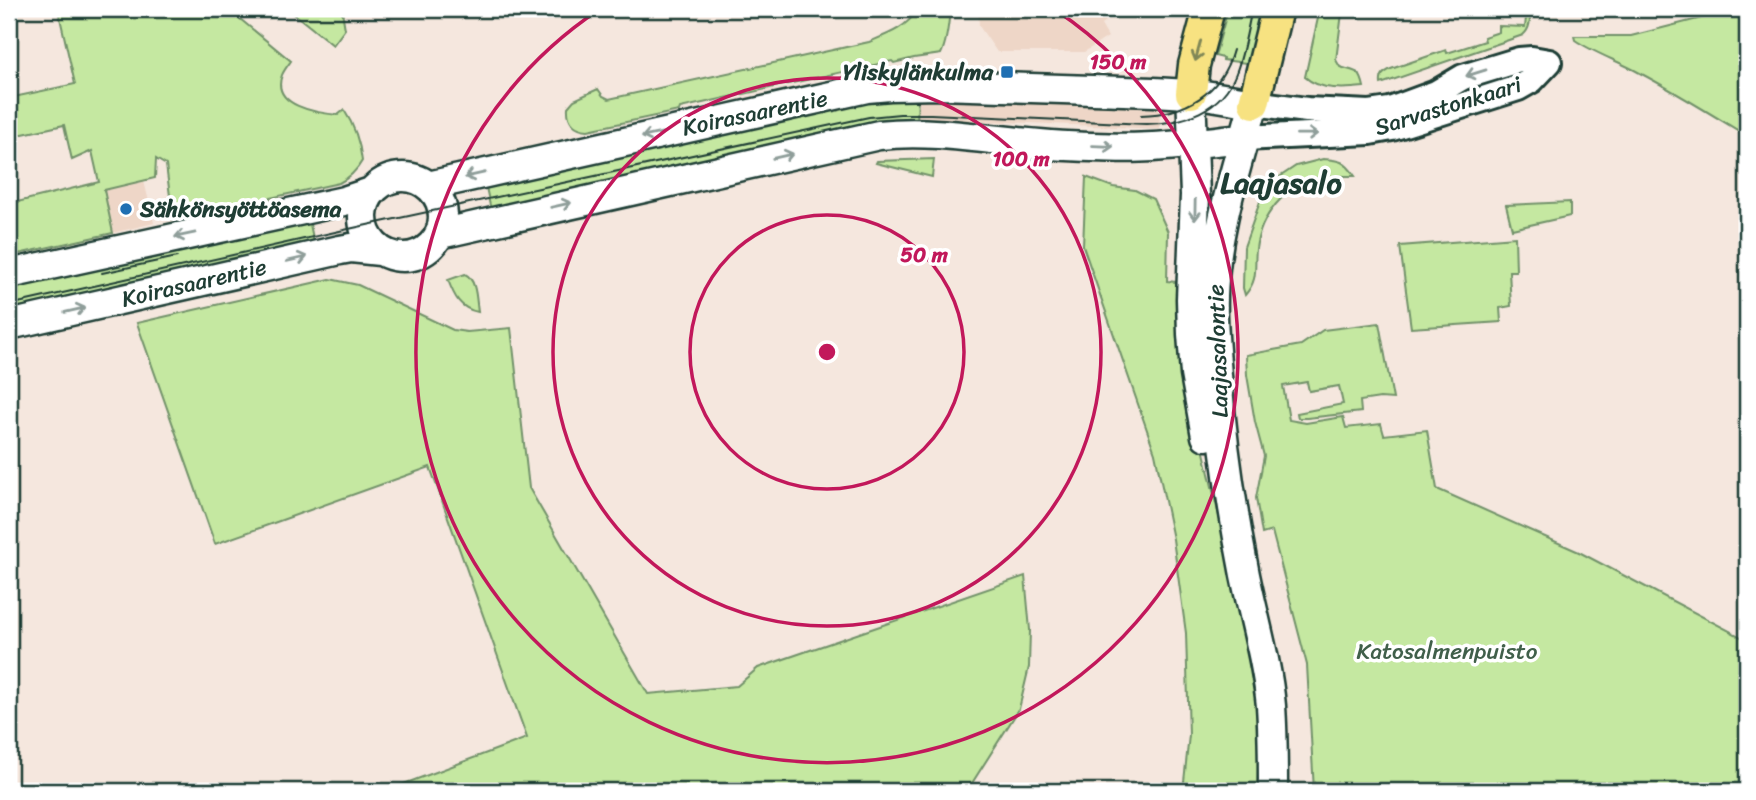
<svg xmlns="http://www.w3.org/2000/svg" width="1756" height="800" viewBox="0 0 1756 800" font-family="Sriracha,sans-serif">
<rect width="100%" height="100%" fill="#f5e7de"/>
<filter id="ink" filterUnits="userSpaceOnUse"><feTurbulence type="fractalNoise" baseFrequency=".0143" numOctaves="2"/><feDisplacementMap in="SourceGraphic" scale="14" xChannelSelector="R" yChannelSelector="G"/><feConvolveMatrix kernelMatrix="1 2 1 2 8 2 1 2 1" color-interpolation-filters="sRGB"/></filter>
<g filter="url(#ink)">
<path fill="#eed6c7" d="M978,9h120l8,12 -5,4 7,12 -24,15h-87l-18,-26z
M919,99l240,9 1,21 -243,-11z
M144,181l10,42 -41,10 -10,-43z"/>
<path fill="#c5e8a1" stroke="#72926a" stroke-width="2" d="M58,9h170l63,52c-3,4 -7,9 -9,14 -12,31 36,38 56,40l6,-5c10,15 16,33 18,51 -5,9 -13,17 -23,22l-166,36 -7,-54 -10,-6 -1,19 -51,12 9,43 -104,23v-52l90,-22 -7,-31 -20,9 -8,-35 -55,12v-39l66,-14z
M288,9h62l-8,2 3,18 -12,16z
M919,9h31c-1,12 -4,35 -9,45l-27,4 -20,5 -2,-2 -212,47 -1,3 -91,19c-14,-1 -21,-9 -20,-23l6,-7 24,-11 5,7 6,3 260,-57c22,-9 35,-13 50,-33z
M1228,9h38l-13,54 -6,-2 -1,2 -23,-3v-2l-8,-2z
M1320,9h36l-14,4 -6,47 4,7c16,5 20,2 24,20 -18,2 -44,4 -59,-10z
M1527,9h3c0,10 1,19 -7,26l-142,49c-1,-9 2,-11 10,-15l55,-19 1,3 38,-12 -1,-4 15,-5v-6l26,1z
M1737,9h10v127c-36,-22 -71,-44 -109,-64 -20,-11 -44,-19 -63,-32l-1,-4h57z
M918,92l-1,35 -425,88 -8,-37z
M934,159l-2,18 -56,-14 1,-2z
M1323,159c17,1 22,2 32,17 -13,0 -26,-1 -38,2 -33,9 -57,38 -61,71 -2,19 3,30 -11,46l-2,-7 1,-41 18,-51 13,-16 21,-14z
M1086,177l27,10 22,3 18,9 15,33 -1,49 9,1 8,44 -2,33 65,276 13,83 -3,73h-74l6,-56 -3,-102 -13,-94 -18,-86 -72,-207z
M1570,202v14l-58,13 -6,-24z
M308,215l8,37 -307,67v-38z
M1515,237l1,34h-7l2,35 -11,2 1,14 -90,6 -11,-82z
M465,274c12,6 11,26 13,38 -18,-3 -24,-16 -30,-32z
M330,279l28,6 95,45 14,2 44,-4 18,160 119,206 89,-8 21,-18 267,-92 5,54 -1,37 -10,42 -52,82h-582l142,-53 -97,-271 -215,77 -78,-221z
M1379,323l14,76 -13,-1 -20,3 1,11 -54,6h-9l-1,-5 46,-9 -4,-18 -30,5 -2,-9 -24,4 6,34 17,3 37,-6 3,11 35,-4 3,11 43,-5 10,59 142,63 168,88v151h-433l-7,-126 -35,-134 -10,3 -6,-36 8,-42 -9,-34 -8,-47 -1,-20 55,-10 22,-15z"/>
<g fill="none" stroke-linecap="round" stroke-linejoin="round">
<g stroke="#1f3d34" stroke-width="30">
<path id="tertiary" d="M1254,103l53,7 62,3 21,-3 46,-17 27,-16 56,-17 13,-1 17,3
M1244,138l126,-6 22,-4 126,-40 14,-8 17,-18"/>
</g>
<g stroke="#1f3d34" stroke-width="33">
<path id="secondary" d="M1191,93l4,102 -4,104 1,35 3,40 11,62
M363 217a40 40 0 1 1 80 0a40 40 0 1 1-80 0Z
M428,186l439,-98 23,-2 49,-1 215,7 51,3 49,8c-17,63 -39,127 -41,193 -1,26 2,53 4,79 5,67 15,134 28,200 9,44 22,87 26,131 2,28 2,57 2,85
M440,234l439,-99c58,-6 114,6 172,10 33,2 69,4 102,2 31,-2 61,-6 91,-9
M9,274l335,-73 27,-9
M9,325l331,-75 11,-2 29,3"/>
</g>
<g stroke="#1f3d34" stroke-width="35">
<path id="primary" d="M1191,93l3,-28 15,-56
M1254,103l23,-94"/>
</g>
<use href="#tertiary" stroke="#fff" stroke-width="24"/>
<use href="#secondary" stroke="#fff" stroke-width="28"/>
<use href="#primary" stroke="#f7e281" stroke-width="30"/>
<path stroke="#1f3d34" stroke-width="2" d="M1141,115c44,-1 80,-21 92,-65
M102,273l75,-16
M9,305l335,-75 525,-113 31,-3h31l215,10c37,0 76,-14 90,-51 8,-20 11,-43 16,-64"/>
</g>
<defs><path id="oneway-shaft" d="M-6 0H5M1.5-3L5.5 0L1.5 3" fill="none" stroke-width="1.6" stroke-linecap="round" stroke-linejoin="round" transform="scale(1.75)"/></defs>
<use stroke="#808757" href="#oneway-shaft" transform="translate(1198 51) rotate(105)"/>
<g stroke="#8f9e9a">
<use href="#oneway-shaft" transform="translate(1476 73) rotate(163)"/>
<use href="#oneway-shaft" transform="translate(1307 134) rotate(-1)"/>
<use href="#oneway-shaft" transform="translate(652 135) rotate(168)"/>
<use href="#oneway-shaft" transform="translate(1103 146) rotate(2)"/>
<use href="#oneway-shaft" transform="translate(783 156) rotate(-13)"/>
<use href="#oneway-shaft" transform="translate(475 175) rotate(167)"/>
<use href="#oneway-shaft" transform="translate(561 205) rotate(-13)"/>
<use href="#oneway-shaft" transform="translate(1195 210) rotate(91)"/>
<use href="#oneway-shaft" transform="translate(185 235) rotate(168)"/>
<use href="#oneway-shaft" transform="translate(297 259) rotate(-13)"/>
<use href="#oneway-shaft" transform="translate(75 310) rotate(-13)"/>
</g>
</g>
<g fill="none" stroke="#c2185b" stroke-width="3.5">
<circle cx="827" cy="352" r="137"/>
<circle cx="827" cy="352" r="274"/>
<path d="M1054 9A411 411 0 1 1 600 9"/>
</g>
<g fill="#1f6fb2" stroke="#fff" stroke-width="2.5">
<rect x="1000" y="65" width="14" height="14" rx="3.5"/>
<circle cx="126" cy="209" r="7"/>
</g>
<g text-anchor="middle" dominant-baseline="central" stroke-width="7" stroke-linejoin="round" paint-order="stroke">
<g font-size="23" font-weight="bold" fill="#1f3d34" stroke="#fff" text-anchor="end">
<text x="993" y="72">Yliskylänkulma</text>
<text x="140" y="209" text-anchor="start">Sähkönsyöttöasema</text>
</g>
<g font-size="23" fill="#1f3d34" stroke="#fff">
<text transform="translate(1448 106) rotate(-17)">Sarvastonkaari</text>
<text transform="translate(755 113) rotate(-12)">Koirasaarentie</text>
<text transform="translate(194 283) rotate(-13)">Koirasaarentie</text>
<text transform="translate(1218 351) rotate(-92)">Laajasalontie</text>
</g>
<g font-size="23" fill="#405f4a" stroke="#fff">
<text x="1447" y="651">Katosalmenpuisto</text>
</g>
<g font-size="30" font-weight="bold" fill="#1f3d34" stroke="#fff">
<text x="1281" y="183">Laajasalo</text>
</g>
</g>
<circle cx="827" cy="352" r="10" fill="#c2185b" stroke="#fff" stroke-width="3.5"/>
<g font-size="21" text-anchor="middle" font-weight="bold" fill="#c2185b" stroke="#fff" stroke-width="7" stroke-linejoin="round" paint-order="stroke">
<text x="1118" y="69">150 m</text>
<text x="1021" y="166">100 m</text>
<text x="924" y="262">50 m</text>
</g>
<rect width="1756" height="800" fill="none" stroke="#fff" stroke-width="35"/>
<rect x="18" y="18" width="1721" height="765" fill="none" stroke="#1f3d34" stroke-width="2.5" filter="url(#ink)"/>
</svg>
